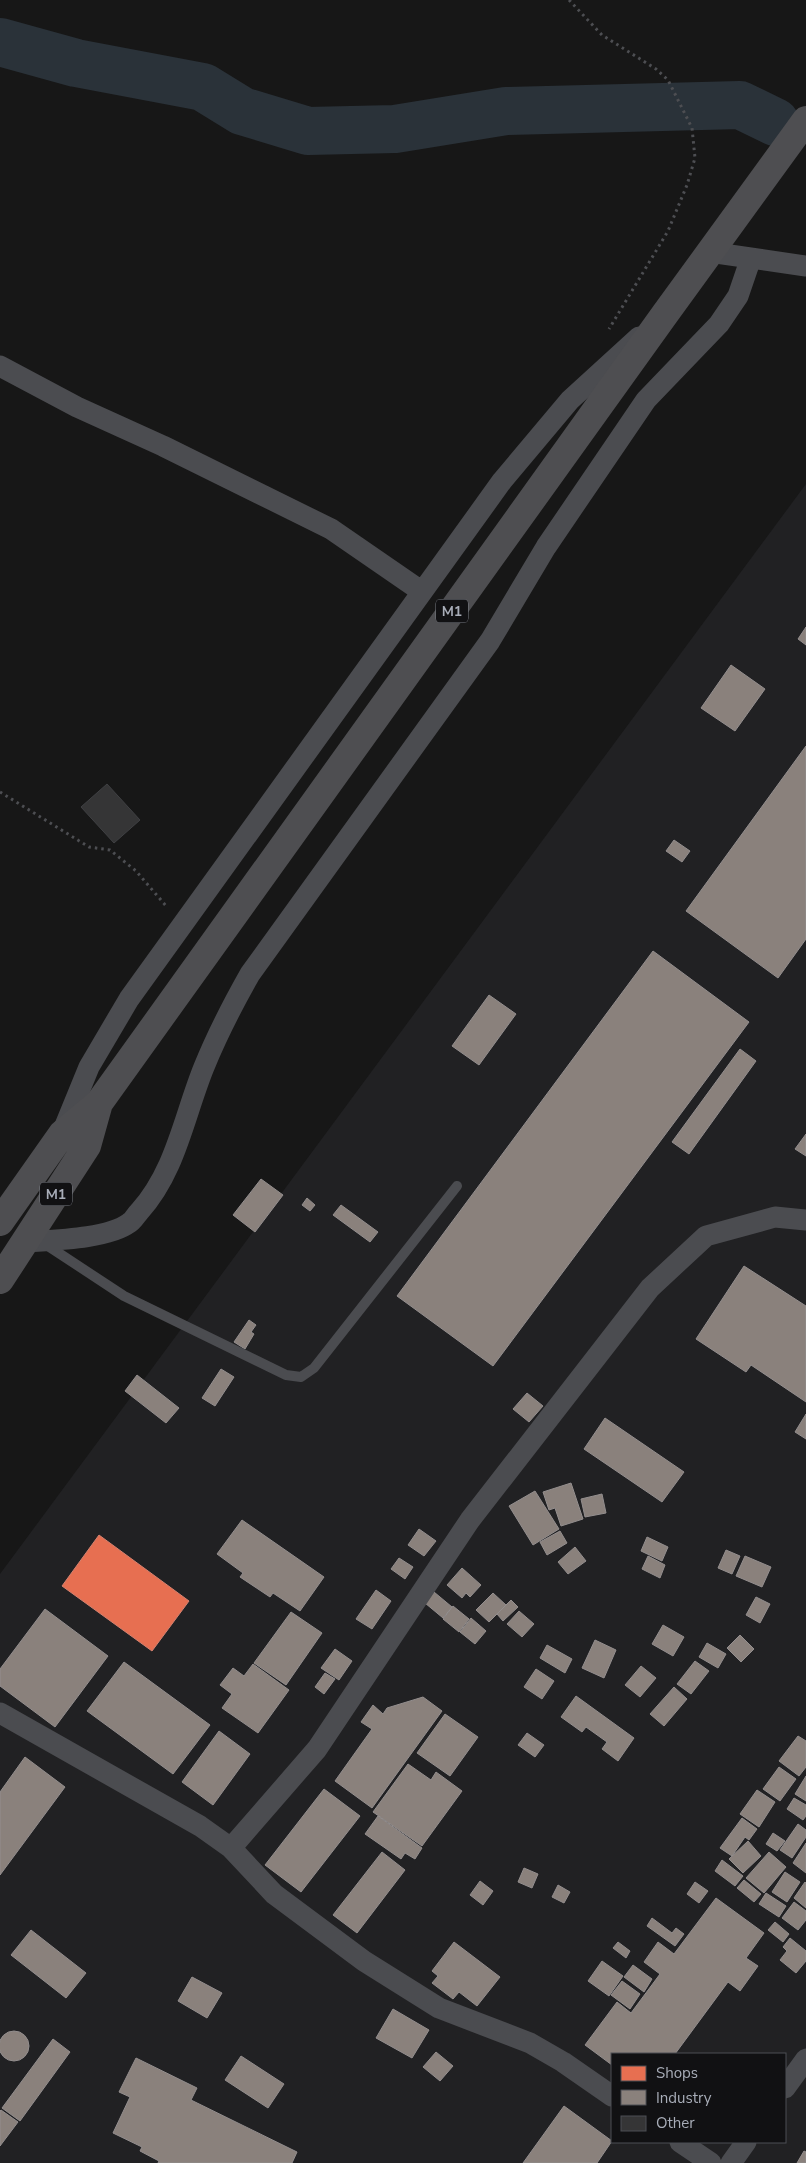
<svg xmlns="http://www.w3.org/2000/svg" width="806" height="2163" viewBox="0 0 806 2163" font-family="'Nunito Sans',sans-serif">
<rect width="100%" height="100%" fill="#171717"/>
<path fill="#212123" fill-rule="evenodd" d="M806,484v1679h-806v-589zM612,2054h173v88h-173z"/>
<path fill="#e76f51" stroke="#d48270" d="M99,1535l90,66 -37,50 -90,-65z"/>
<path fill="#8a817c" stroke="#938e8e" d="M806,627v18l-8,-6z
M731,665l34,24 -30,42 -34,-23z
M806,746v193l-28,39 -92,-67z
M674,840l16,11 -8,11 -16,-11z
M653,951l96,71 -256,344 -96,-70z
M489,995l27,19 -37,51 -27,-19z
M740,1049l16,12 -67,93 -17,-12z
M806,1134v22l-11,-7z
M261,1179l22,16 -28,37 -22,-17z
M307,1198l8,7 -5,6 -8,-6z
M341,1205l37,27 -8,10 -37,-27z
M744,1266l62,40v96l-55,-37 -5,7 -50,-33z
M249,1320l7,5 -5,7 3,2 -9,15 -11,-7z
M221,1369l13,8 -19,29 -13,-8z
M137,1375l42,33 -13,15 -41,-32z
M527,1393l16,13 -14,16 -16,-13z
M806,1414v25l-11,-7z
M605,1418l79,54 -22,30 -78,-53z
M571,1483l12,36 -22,7 -6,-18 -6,2 -6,-18z
M535,1491l24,38 -26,16 -24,-39z
M602,1494l4,19 -21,4 -4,-18z
M242,1520l82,57 -24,34 -27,-18 -3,4 -30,-20 3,-4 -26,-19z
M419,1529l17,12 -12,15 -16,-11z
M560,1531l7,12 -20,12 -7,-13z
M647,1537l21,10 -6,14 -21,-10z
M575,1547l11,14 -18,13 -10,-12z
M726,1550l14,6 -8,18 -14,-6z
M648,1556l17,9 -5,13 -18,-9z
M745,1556l26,11 -9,20 -26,-11z
M399,1558l14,9 -8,12 -14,-10z
M462,1568l19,17 -11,12 -4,-4 -4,5 -15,-13z
M376,1590l15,11 -19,28 -16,-10z
M434,1592l18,15 -9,11 -18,-15z
M493,1593l13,12 -17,17 -13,-12z
M756,1597l14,7 -10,19 -14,-8z
M511,1600l7,7 -15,14 -6,-7z
M453,1606l16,13 -10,13 -16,-13z
M45,1609l63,47 -53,71 -55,-41v-17z
M519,1611l15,13 -12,13 -15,-13z
M291,1612l31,21 -36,52 -32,-22z
M471,1618l15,13 -11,13 -15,-12z
M663,1625l21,12 -11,19 -21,-12z
M740,1635l14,14 -13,13 -14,-14z
M595,1640l21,10 -12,28 -22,-10z
M707,1643l19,11 -8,14 -19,-11z
M547,1645l25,14 -7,14 -25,-15z
M335,1649l17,12 -13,19 -18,-12z
M695,1661l14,10 -18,23 -14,-10z
M124,1662l86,63 -37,49 -86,-63z
M253,1664l36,26 -31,43 -36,-25 10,-14 -12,-9 13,-17 11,8z
M641,1666l15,12 -16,19 -15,-12z
M536,1669l18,12 -12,18 -18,-12z
M325,1673l10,6 -11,15 -9,-7z
M674,1687l13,12 -23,27 -14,-12z
M576,1696l58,42 -16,23 -16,-12 5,-7 -21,-15 -4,5 -21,-15z
M423,1697l19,14 -70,97 -37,-27 37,-52 -11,-7 12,-17 10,9 4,-6z
M445,1714l33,23 -28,39 -33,-23z
M219,1731l31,23 -37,51 -31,-23z
M527,1733l17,12 -9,12 -17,-12z
M798,1736l8,5v26l-7,9 -20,-15z
M25,1757l40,30 -65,88v-83z
M408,1764l23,16 5,-8 26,19 -40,55 -49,-34z
M779,1767l17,12 -16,22 -17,-12z
M806,1776v25l-11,-7z
M324,1789l36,27 -59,76 -36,-27z
M757,1790l18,12 -16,25 -19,-13z
M794,1798l12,7v11l-3,4 -16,-11z
M378,1816l44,32 -7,11 -10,-6 -4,6 -36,-25z
M742,1818l15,11 -8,11 -4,-3 -13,19 -12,-8z
M798,1824l8,6v7l-14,21 -12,-8z
M773,1833l12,8 -8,10 -11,-7z
M748,1841l13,15 -18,17 -14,-14z
M806,1843v30l-13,-10z
M382,1852l23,18 -48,63 -24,-18z
M769,1852l17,15 -22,26 -18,-15z
M722,1860l21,16 -8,10 -20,-15z
M524,1868l14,6 -6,14 -14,-6z
M785,1872l15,10 -13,20 -15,-10z
M744,1880l17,14 -7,8 -17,-14z
M480,1881l13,10 -10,14 -13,-10z
M695,1882l13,9 -9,12 -12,-9z
M805,1882l1,1v25l-12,-10z
M558,1885l12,7 -6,11 -12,-6z
M766,1893l20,13 -7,11 -20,-13z
M716,1898l48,35 -18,25 12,8 -18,25 -12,-9 -53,72h-63v11l-27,-20 32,-43 14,11 29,-39 -16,-12 14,-20 16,12z
M794,1902l12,9v9l-8,10 -16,-12z
M652,1918l20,15 4,-5 8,6 -9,12 -28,-20z
M775,1922l14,12 -6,8 -15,-12z
M31,1930l55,43 -20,25 -55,-43z
M790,1938l16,13v10l-10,12 -16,-13 7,-9 -4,-4z
M454,1942l46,35 -23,29 -18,-14 -6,7 -21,-16 6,-7 -6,-5z
M618,1942l12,9 -4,7 -13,-10z
M602,1961l21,15 -14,20 -21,-15z
M633,1965l19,14 -8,13 -20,-15z
M192,1977l30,16 -15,25 -29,-17z
M622,1981l18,13 -10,15 -19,-14z
M393,2009l36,21 -17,28 -36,-20z
M-1 2046a15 15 0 1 1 30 0a15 15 0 1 1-30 0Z
M53,2039l17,13 -50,69 -18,-13z
M436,2052l17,14 -13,15 -17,-14z
M241,2056l43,28 -16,24 -43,-28z
M136,2058l61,30 -6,12 106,52 -5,11h-134l1,-2 -19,-10 2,-4 -29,-14 17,-36 -11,-5z
M564,2106l48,35 -15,22h-74z
M1,2110l17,12 -18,24v-35z
M804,2151l2,1v11h-9z"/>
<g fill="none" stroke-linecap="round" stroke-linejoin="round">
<path stroke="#2a3239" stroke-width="48" d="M0,42l76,21 127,24 39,24 66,20 87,-2 111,-18 234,-6 35,17"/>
</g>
<path fill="#353536" stroke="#3f4043" d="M107,784l33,36 -26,23 -33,-36z"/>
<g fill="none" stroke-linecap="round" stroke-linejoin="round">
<path stroke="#4d4e52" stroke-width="3" stroke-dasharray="2.5 4" stroke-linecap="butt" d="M569,0l33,35 54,34 12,11 24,48 3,30 -8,27 -19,46 -59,98
M0,792l89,55 21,3 26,21 31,36"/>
<path stroke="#4b4c50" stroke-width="10" d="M45,1244l79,52 162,79 15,2 13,-9 143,-182"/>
<path stroke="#4b4c50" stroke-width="21" d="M709,252l97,14
M0,366l77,41 86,39 168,83 90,62
M62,1133l27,-66 40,-68 373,-518 68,-81 69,-63
M25,1242c27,-2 83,-3 104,-19 4,-2 7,-8 10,-11 37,-41 45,-96 65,-145 13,-32 29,-63 46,-93l240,-333 56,-94 100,-147 73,-76 19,-28 13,-38
M0,1713l200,113 31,22 43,46 90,67 75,47 91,35 33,19 49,34
M231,1848l86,-99 153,-229 180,-232 56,-52 69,-19 31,3
M785,2088l21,-29
M680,2142l31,21
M731,2163l15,-21"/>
<path stroke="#4e4e51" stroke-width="28" d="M0,1222l62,-88 37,-31 566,-789 141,-194
M0,1280l87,-134 12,-43"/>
</g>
<g text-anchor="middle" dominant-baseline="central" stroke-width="5" stroke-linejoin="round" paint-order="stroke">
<g fill="#111113" stroke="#7b7e86" stroke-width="1">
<rect x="436" y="599.5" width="32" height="23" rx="4"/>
<rect x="40" y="1182.5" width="32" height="23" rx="4"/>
</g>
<g font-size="14" font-weight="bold" fill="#a8adb8">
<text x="452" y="611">M1</text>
<text x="56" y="1194">M1</text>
</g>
</g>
<rect x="611" y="2053" width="175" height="90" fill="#111113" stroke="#4d4f55"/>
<rect x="621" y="2066" width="25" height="15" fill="#e76f51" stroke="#4d4f55"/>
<text x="656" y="2078" font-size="15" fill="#a8adb8">Shops</text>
<rect x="621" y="2090" width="25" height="15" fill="#8a817c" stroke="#4d4f55"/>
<text x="656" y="2103" font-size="15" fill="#a8adb8">Industry</text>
<rect x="621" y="2116" width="25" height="15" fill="#353536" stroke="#4d4f55"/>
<text x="656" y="2128" font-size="15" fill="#a8adb8">Other</text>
</svg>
